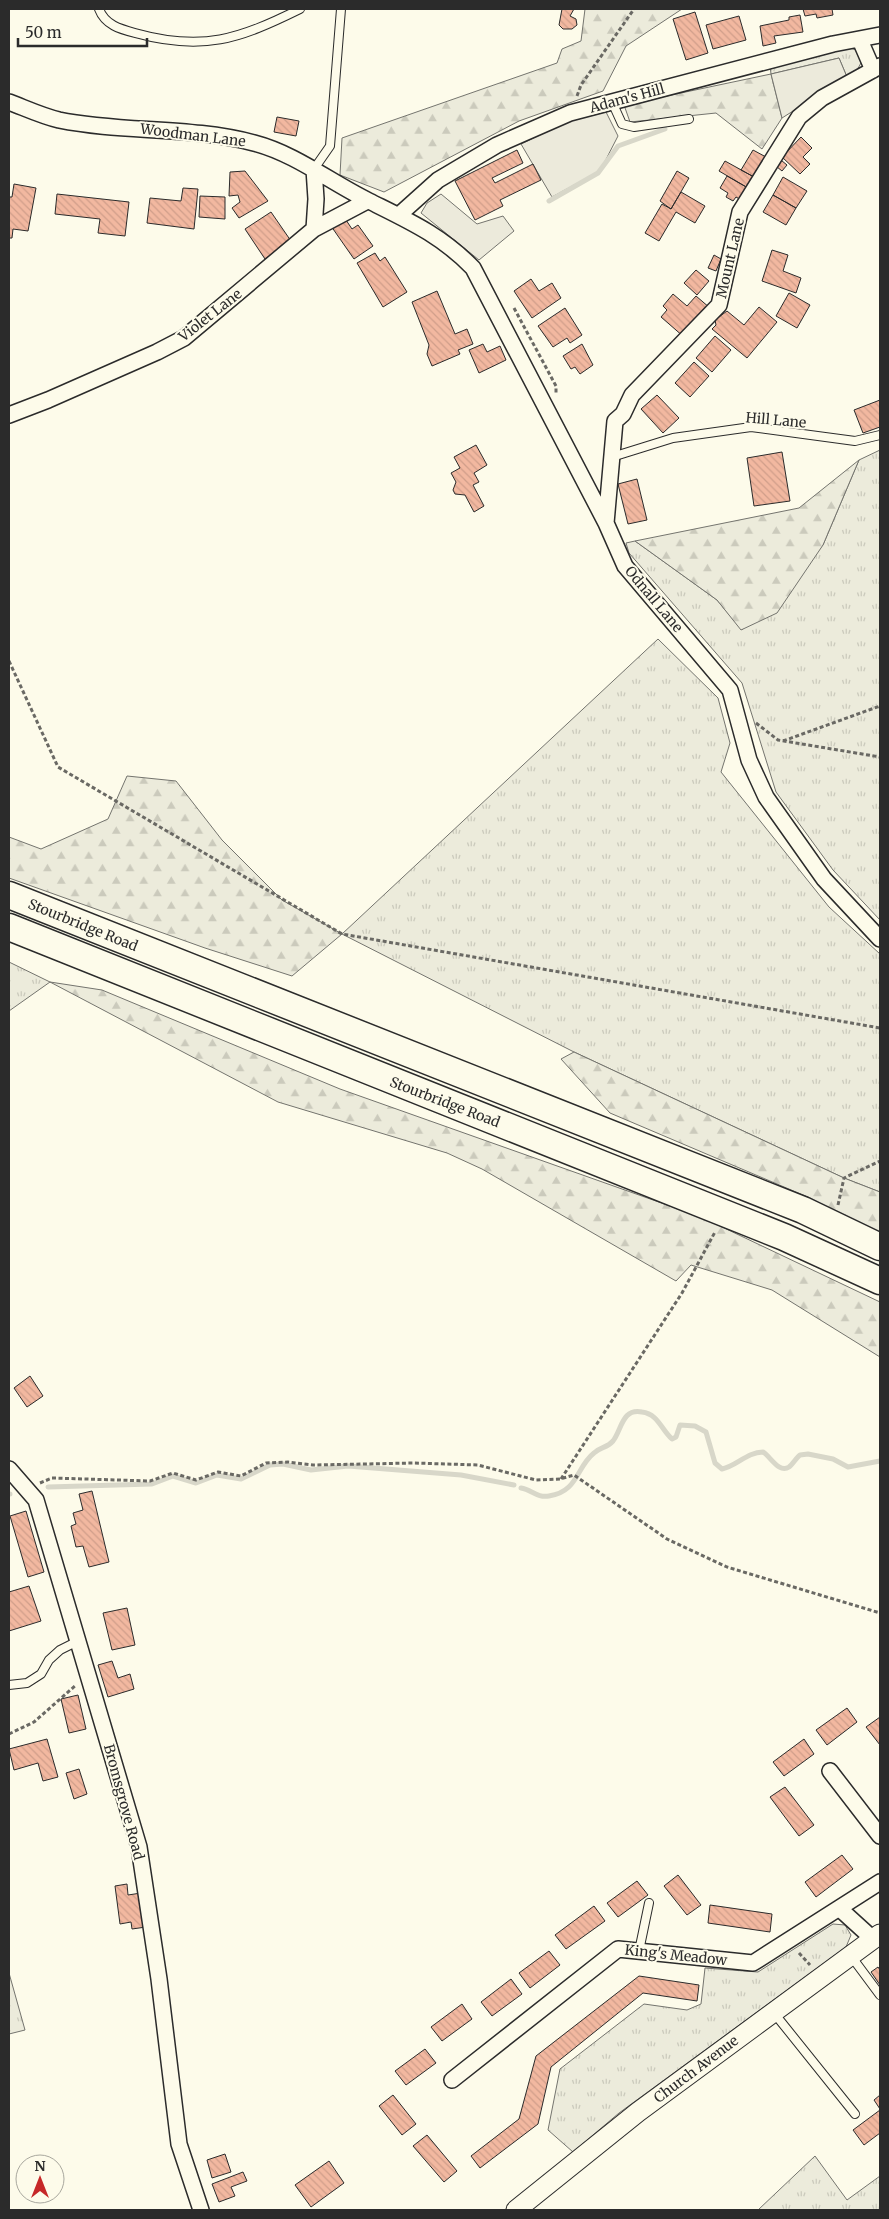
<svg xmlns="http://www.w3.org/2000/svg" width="889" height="2219" viewBox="0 0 889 2219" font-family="Merriweather,serif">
<defs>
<pattern id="grass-tufts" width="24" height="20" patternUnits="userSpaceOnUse" patternTransform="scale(1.25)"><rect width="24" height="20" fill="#ecebdb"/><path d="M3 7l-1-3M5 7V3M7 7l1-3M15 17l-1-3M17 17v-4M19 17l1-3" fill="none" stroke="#cbcabc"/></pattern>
<pattern id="forest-firs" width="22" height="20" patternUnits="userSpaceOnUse" patternTransform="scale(1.25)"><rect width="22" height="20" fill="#ecebdb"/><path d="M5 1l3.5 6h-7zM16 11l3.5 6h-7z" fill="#cbcabc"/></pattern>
<pattern id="building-back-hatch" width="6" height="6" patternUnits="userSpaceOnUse" patternTransform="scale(1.25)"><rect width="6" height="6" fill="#f2b8a0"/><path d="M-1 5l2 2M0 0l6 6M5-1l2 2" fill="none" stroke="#d09e8a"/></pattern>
</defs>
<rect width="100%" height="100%" fill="#fdfbea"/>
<path fill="url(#grass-tufts)" stroke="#74746e" d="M850,48l7,2 5,11 -7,13 -8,3 -8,-19 -68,16 -1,-8z
M880,450v470l-47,-50 -57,-78 -34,-109 -113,-130 -3,-10 9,-2 82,59 25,30 81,-85 36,-85z
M658,639l60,59 12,45 -9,29 108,135 51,47v238l-36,-14 -270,-126 -232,-118z
M9,962l41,20 -41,29z
M833,1924l12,1 6,10 -5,12 -227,166 -46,39 -25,-22 12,-61 84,-65 43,6 14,-6 4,-36 53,4z
M9,1973l16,57 -16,4z
M815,2156l32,44 33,-24v34h-122z"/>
<path fill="url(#forest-firs)" stroke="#74746e" d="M585,9h97l-56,37 -23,45 -84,30 -135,71 -44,-17 2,-37 215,-75 5,-14 19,-8z
M771,74l11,44 -20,31 -46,-36 -86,9 -6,-17z
M859,460l-36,85 -46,68 -36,17 -24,-30 -82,-59 164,-33z
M127,776l49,5 46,59 60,60 60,34 -50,42 -87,-28 -196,-70v-41l32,12 67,-30z
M50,982l52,8 238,99 361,128 179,85v55l-108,-67 -81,-25 -15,16 -194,-112 -35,-16 -169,-51z
M574,1052l270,126 36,14v43l-70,-37 -200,-85 -49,-54z"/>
<path fill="#eceadb" stroke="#74746e" d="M839,58l8,19 -65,41 -11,-44z
M605,110l13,26 -18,35 -48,26 -31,-53 50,-24z
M441,194l36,30 26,-8 11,15 -35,29 -58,-47 6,-10z"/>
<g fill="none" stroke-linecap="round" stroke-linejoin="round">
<path stroke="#d8d7c9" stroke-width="5" d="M549,201l49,-28 20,-27 47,-17
M48,1487l104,-3 21,-8 23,7 21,-8 24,4 29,-14 13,-1 28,6 37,-4 113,9 53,10
M521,1488c11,2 16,10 28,8 30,-5 27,-29 45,-43 6,-6 13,-5 19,-12 9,-12 9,-33 29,-29 16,2 19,17 30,27l4,-2 4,-12 15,1 11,6 9,31 7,6c15,-3 25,-17 41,-17 7,4 16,22 26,15 4,-3 7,-9 11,-12l8,-1 25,5 15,8 32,-6
M9,1494h1"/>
</g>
<path fill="url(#building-back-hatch)" stroke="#2b2b2b" d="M562,9h12l-4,7 6,3 1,6 -5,4h-9l-4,-4z
M803,9h29l1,6 -16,3 -1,-4 -11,2z
M695,12l13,41 -22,7 -13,-41z
M800,15l3,17 -29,4 2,7 -13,3 -3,-20 29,-6v-3z
M739,16l7,24 -33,9 -7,-24z
M277,117l22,4 -3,15 -22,-4z
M801,137l11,11 -9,9 7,7 -10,10 -18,-17z
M517,150l6,13 -31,15 3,5 38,-19 8,16 -41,20 3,6 -28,14 -20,-39z
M753,150l13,7 -12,20 -13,-7z
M776,156l11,9 -5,6 -11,-9z
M725,161l29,16 -6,11 -29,-17z
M245,171l23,30 -29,17 -7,-10 8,-6 -2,-7 -9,1 1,-24z
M677,171l12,7 -18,31 -11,-8z
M727,176l21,12 -7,12 -5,-3 -3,4 -7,-4 2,-4 -8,-5z
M783,177l24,14 -11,17 -23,-13z
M14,184l22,4 -8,43 -15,-2 -1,9h-3v-41h3z
M183,188l15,1 -4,40 -47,-6 3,-25 31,3z
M681,192l24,14 -10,17 -19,-11 -17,29 -14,-8 17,-29 9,5z
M57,194l72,8 -4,34 -27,-3 2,-14 -45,-5z
M773,195l23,13 -10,17 -23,-13z
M200,196l25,1v22l-26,-2z
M271,212l20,29 -26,18 -20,-30z
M344,217l8,12 6,-4 15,21 -19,13 -23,-33z
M772,250l16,5 -5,16 18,7 -5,15 -34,-12z
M375,253l5,8 5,-4 22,35 -24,15 -26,-44z
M714,255l7,4 -5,12 -8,-3z
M696,270l13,11 -12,14 -13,-12z
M531,279l8,12 13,-8 9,15 -29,20 -18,-27z
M437,291l18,43 12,-5 6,15 -15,6 2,4 -28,12 -5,-12 2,-9 -17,-43z
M789,293l21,12 -13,23 -21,-12z
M673,294l14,12 9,-10 14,12 -26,29 -23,-20 6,-7 -4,-4z
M759,307l18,15 -30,36 -35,-29 4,-4 -1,-5 12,-9 17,14z
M565,308l17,27 -12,8 -3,-5 -14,9 -15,-21z
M715,336l16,14 -19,22 -16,-14z
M483,344l4,8 13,-6 6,14 -27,13 -10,-23z
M582,344l11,21 -13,9 -5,-7 -4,2 -8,-13z
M694,362l15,14 -19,21 -15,-14z
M657,395l22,23 -16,15 -22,-24z
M880,400v27l-17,6 -9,-23z
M476,445l11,20 -13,8 5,9 -6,3 11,21 -10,6 -9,-17 -10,-1 -2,-4 3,-8 -5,-9 9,-5 -6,-11z
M782,452l8,49 -36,5 -7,-48z
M637,479l10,41 -19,4 -10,-40z
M30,1376l13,20 -16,11 -13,-19z
M92,1491l17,71 -20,5 -6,-21 -7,1 -5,-21 5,-2 -3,-11 10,-3 -4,-16z
M26,1511l18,61 -16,5 -18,-61z
M29,1586l12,35 -32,10v-39z
M127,1608l8,37 -23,5 -9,-37z
M112,1661l6,17 12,-4 4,15 -26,8 -10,-32z
M78,1695l8,34 -17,4 -8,-34z
M847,1708l10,14 -30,23 -11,-15z
M880,1717v28l-14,-18z
M47,1739l11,38 -15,4 -5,-18 -24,7 -5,-21z
M804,1739l10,15 -30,22 -11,-14z
M79,1769l8,25 -13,5 -8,-26z
M785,1787l29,38 -15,11 -29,-39z
M842,1855l11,14 -37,28 -11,-15z
M678,1875l23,30 -14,10 -23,-29z
M637,1881l11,14 -30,22 -11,-14z
M127,1884l1,11 13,-2 5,34 -14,2 -1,-7 -11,2 -5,-38z
M710,1905l62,9 -2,18 -62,-9z
M594,1906l11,15 -39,28 -11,-14z
M549,1951l11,14 -30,23 -11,-15z
M878,1967l2,3v15l-9,-13z
M639,1976l60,9 -2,16 -54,-8 -92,74 -13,57 -58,44 -9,-12 48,-37 17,-63z
M511,1979l11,15 -30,22 -11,-14z
M462,2004l10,15 -30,22 -11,-14z
M425,2049l11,14 -30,22 -11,-14z
M393,2095l23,29 -14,11 -23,-29z
M880,2095v14l-6,-9z
M880,2110v23l-16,12 -11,-15z
M427,2135l30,36 -13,11 -31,-36z
M225,2154l6,18 -19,6 -5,-18z
M329,2161l15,22 -33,24 -16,-22z
M243,2172l4,9 -16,6 4,9 -16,6 -7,-18z"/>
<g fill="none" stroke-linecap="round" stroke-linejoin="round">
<g stroke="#2b2b2b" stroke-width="10">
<path id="service" d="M99,9c6,16 21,20 36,24 68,19 104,6 165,-24
M612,102l10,22 12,3 55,-8
M314,169l16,-23 11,-137
M612,457l61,-19 78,-11 104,14 25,-6
M9,1685l18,-2 14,-9 8,-14 11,-10 18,-9
M639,1951l10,-48
M851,1956l29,39
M774,2013l81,101"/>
</g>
<g stroke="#2b2b2b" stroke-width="18">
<path id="minor" d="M860,40l13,30
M9,102c16,6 33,14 50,18 64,13 132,6 195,23 42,11 76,39 115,58 40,20 72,34 104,67l133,255 19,43 105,124 19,70 17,37 58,82 56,60
M314,169l2,30 -2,30
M399,215l39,-35 59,-35 73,-32 263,-69 47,-9
M9,415l39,-15 109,-48 27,-14 130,-109 53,-28
M606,523l9,-102 8,-7 9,-19 87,-90 21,-93 59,-95 23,-19 58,-32
M9,1469l27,31 103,347 20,132 20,165 22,66
M830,1771l50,65
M840,1909l33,30
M452,2080l166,-131 135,14 127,-81"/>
</g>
<g stroke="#2b2b2b" stroke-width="21">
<path id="tertiary" d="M516,2210l122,-98 242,-178"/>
</g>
<g stroke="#2b2b2b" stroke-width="29">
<path id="trunk" d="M9,895l794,315 77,37
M9,927l775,310 96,44"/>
</g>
<path stroke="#6a6964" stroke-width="3" stroke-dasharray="4 2.5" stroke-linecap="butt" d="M577,96l4,-11 53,-76
M514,308l42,78v7
M9,661l49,106 284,167 538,94
M756,723l22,17 102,17
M783,741l97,-35
M838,1205l6,-27 36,-17
M561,1479l121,-186 33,-61
M40,1483l12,-5 98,3 23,-8 23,7 22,-8 23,4 25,-13 22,-1 25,3 101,-2 64,2 58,15 24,-1 14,-4 93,64 60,28 153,46
M9,1734l25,-12 42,-37
M799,1953l11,12"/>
<use href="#service" stroke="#fdfbea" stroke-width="8"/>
<use href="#minor" stroke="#fdfbea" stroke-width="15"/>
<use href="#tertiary" stroke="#fdfbea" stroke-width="19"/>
<use href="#trunk" stroke="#fdfbea" stroke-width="26"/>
</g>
<g text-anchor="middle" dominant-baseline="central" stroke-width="4" stroke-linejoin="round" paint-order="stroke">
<g font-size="14" fill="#2b2b2b" stroke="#fdfbea">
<text transform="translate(627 98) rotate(-15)">Adam's Hill</text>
<text transform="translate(193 135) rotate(7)">Woodman Lane</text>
<text transform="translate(730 258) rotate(-77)">Mount Lane</text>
<text transform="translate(210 315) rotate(-38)">Violet Lane</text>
<text transform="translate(776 420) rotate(5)">Hill Lane</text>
<text transform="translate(654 599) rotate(50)">Odnall Lane</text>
<text transform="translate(83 925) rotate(22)">Stourbridge Road</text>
<text transform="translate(445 1102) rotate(21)">Stourbridge Road</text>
<text transform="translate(124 1802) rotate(75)">Bromsgrove Road</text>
<text transform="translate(676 1955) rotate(6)">King's Meadow</text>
<text transform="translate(696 2069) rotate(-37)">Church Avenue</text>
</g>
</g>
<rect width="889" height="2219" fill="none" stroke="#2b2b2b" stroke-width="20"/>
<g transform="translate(40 2179)"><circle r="24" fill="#fdfbea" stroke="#a9a89e"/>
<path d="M0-4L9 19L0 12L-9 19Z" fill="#c62828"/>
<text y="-8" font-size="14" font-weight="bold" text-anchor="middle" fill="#2b2b2b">N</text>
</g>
<path d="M18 38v8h129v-8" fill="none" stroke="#2b2b2b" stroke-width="2.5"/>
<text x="25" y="38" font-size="15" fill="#2b2b2b" stroke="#fdfbea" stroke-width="4" paint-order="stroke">50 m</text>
</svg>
